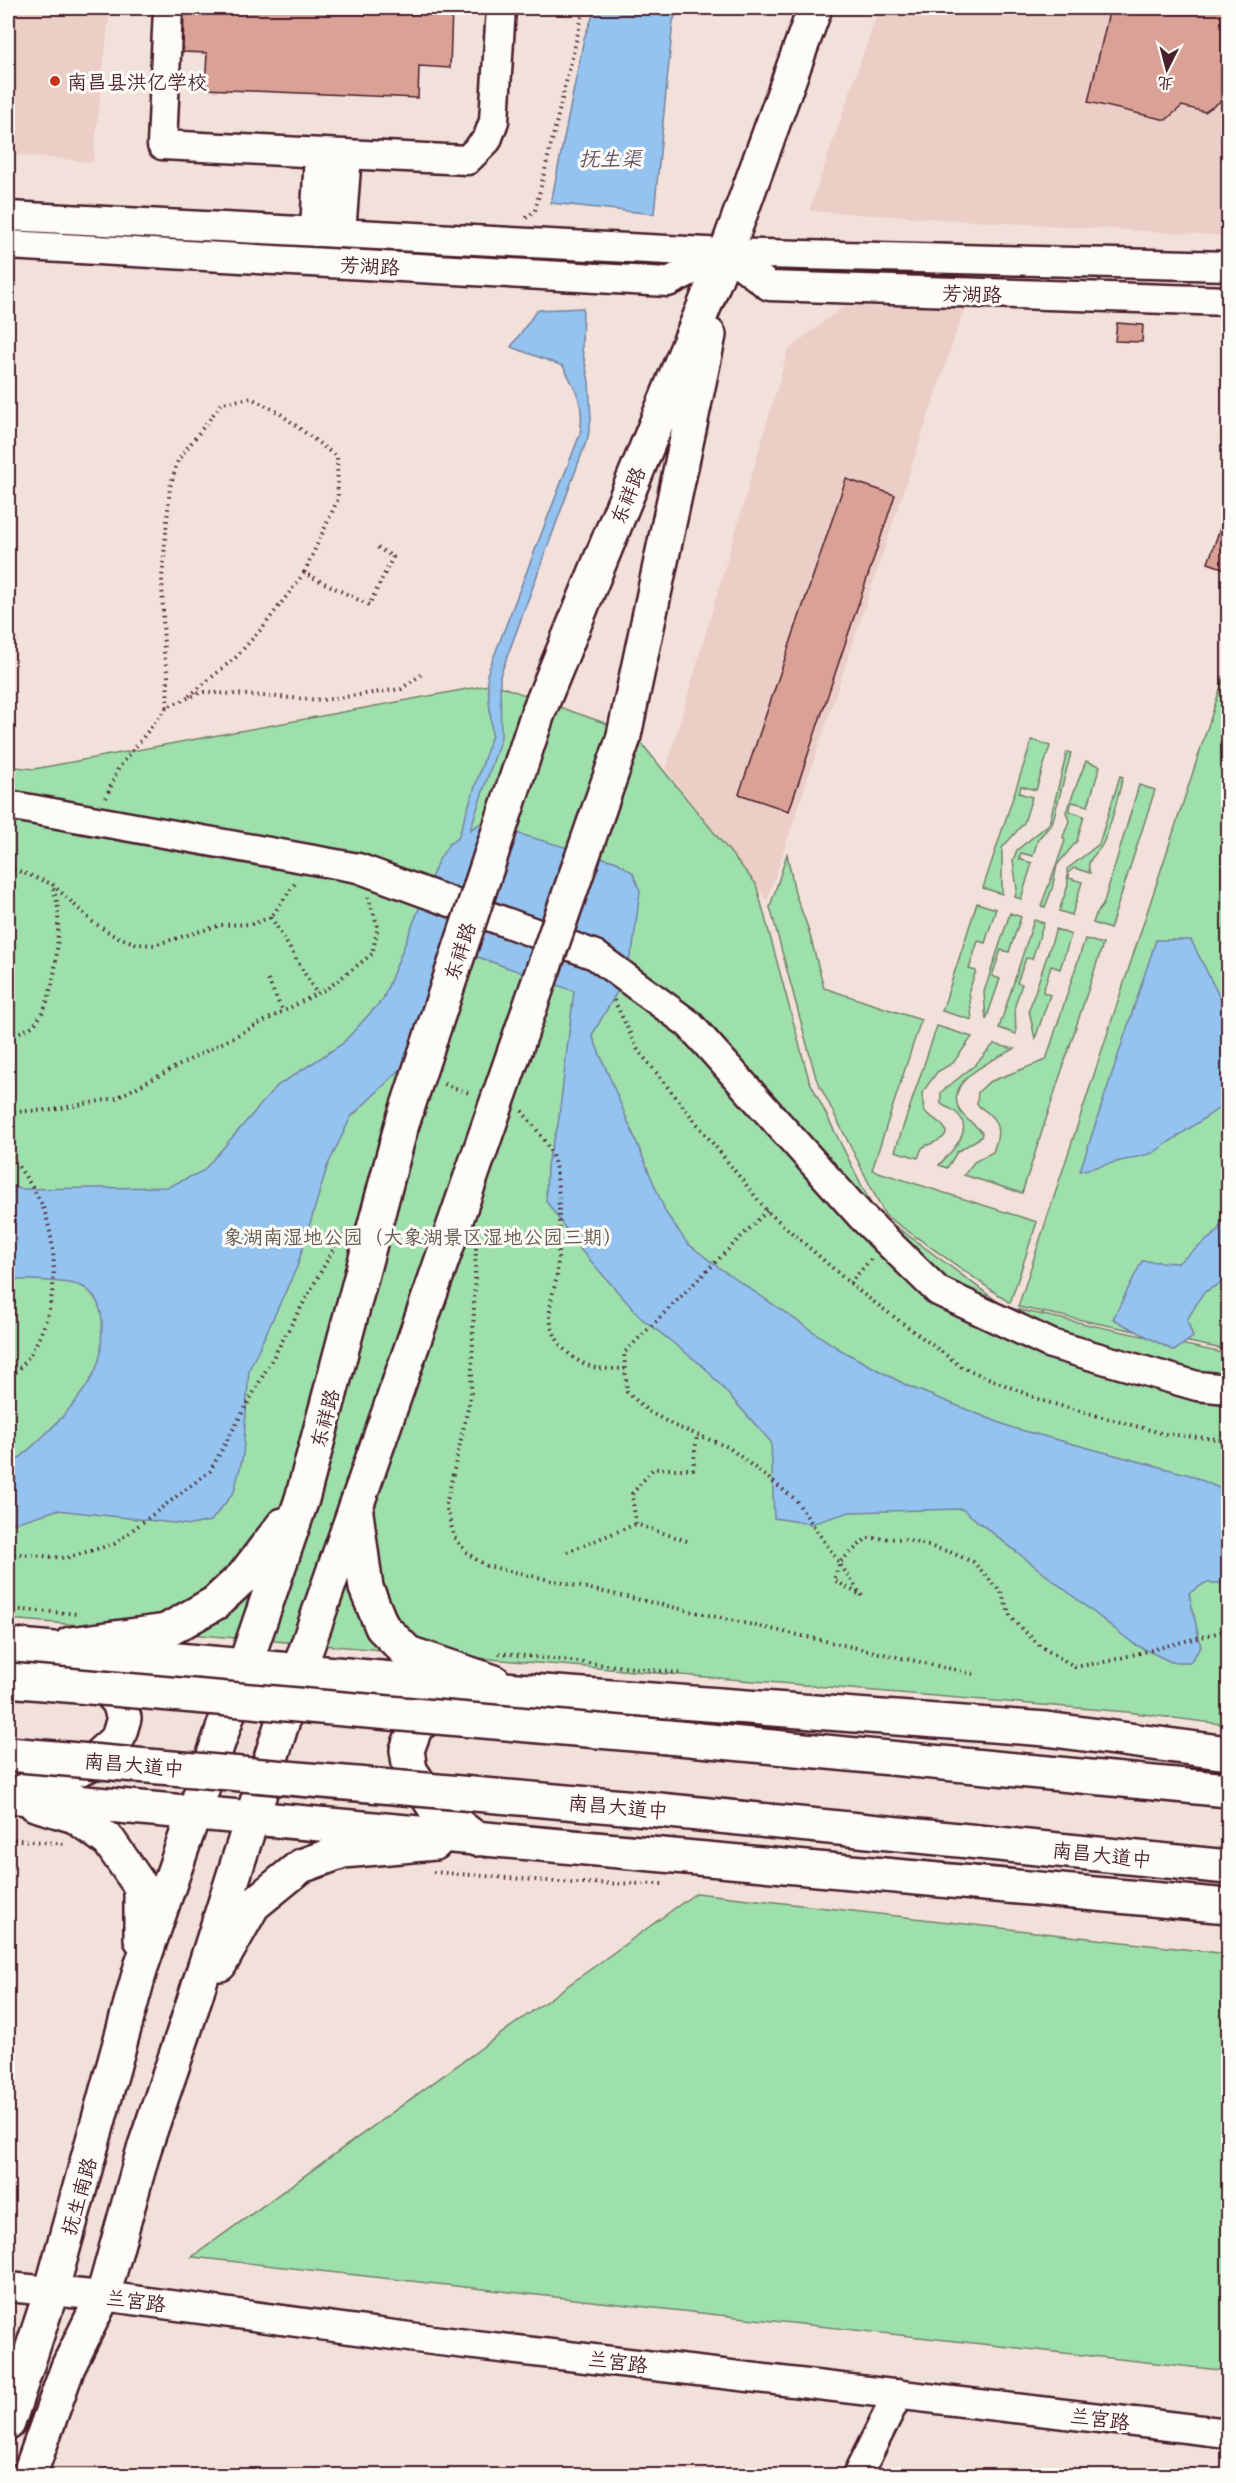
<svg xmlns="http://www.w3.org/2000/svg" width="1236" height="2483" viewBox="0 0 1236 2483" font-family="'Playpen Sans','LXGW WenKai TC',sans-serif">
<rect width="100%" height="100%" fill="#f2e1da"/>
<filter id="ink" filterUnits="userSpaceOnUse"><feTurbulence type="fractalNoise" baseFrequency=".0167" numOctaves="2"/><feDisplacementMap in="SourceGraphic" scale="12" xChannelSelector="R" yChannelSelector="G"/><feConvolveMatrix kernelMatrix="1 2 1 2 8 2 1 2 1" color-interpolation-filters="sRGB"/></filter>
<g filter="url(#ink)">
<path fill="#ebcec6" d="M8,8h102l-17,154 -85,-8z
M879,8h349v228l-419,-25z
M844,306l120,3 -197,592 -101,-131 122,-420z"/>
<path fill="#9de0ab" stroke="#74806b" stroke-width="1.5" d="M1228,665v685l-210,-43z
M494,684l139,49 123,151 53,196 65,130 131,97 223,47v371l-101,-13 -1119,-93v-853l26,3z
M1032,740l18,6 -14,44 -15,-4 -2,7 13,4 -8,26 -22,25v46l-19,-6z
M1067,752l4,1 -19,71 -14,15 -5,17 -12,-3 -2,6 13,4 -11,36 -6,-2 2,-8 -4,-29 4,-10 32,-26z
M1086,761l14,5 -12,40 -16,-4 -3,9 15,5 -7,25 -20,24 -5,24 -7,18 -4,-1 24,-65 -2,-4 6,-16 -3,-9z
M1120,776l3,1c-6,22 -11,48 -21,68 -6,11 -17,14 -12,28l-16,-5 -6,5 1,5 13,4 -10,33 -13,-4 9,-26 -1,-16 32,-25z
M1139,785l16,5 -45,139 -17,-6 3,-9 7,-9z
M787,854l8,39 13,35 16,60 97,32 -49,150 165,52 -27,81 -125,-88 -69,-137 -46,-171z
M977,903l19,6 -11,34 -7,-2 -9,28 7,2 -7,19 3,30 -30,-9z
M1010,913l11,4 -12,35 -8,-2 -9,26 8,3 -14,41 -2,-28z
M1034,920l10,3 -12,36 -6,-1 -9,25 5,1 -7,21 1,29 -17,-6z
M1056,929l15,6 -11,34 -9,-3 -8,26 7,3 -15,44 -6,-29z
M1085,939l18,5 -81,249 -58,-18 10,-13 19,-10c5,-14 9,-26 -4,-38 -4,-4 -8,-5 -12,-10l1,-12 11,-10 57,-22z
M937,1026l35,11 -19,26 -16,9 -15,21 2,18c6,7 33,18 17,28 -6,4 -13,5 -19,9l-4,10 -23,-7z
M994,1044l20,5c-19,10 -70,31 -55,60 5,11 17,15 23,24l-1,4 -24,15 -10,16 -8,-3c12,-13 39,-37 15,-54 -4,-3 -9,-4 -13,-7v-12l34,-27z
M696,1893l532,61v417l-1036,-114z"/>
<path fill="#93c3ee" stroke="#7681a0" stroke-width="1.5" d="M596,8h83l-6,13 -19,193 -103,-11 33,-165z
M583,308l-1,41 7,32 2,39 -3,17 -88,239 1,62 -31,92 11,-7 136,39 16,11 7,18 -7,56 -12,38 -29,50 74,178 21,30 31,24 121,82 69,37 105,42 177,47 38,17v91h-23l-16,10 12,54 -11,15h-19l-37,-18 -172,-135 -112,3 -39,12 -37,-6 -3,-76 -67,-75 -63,-49 -61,-69 -34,-48 1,-37 11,-39 16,-134 -122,-43 -46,116 -55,53 -24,50 -30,100 -48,103 -6,86 -9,36 -23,29 -20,4 -134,-15 -49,15v-57c29,-25 84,-73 92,-112 2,-9 1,-19 2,-28 1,-16 -5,-35 -21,-42 -12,-5 -59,-7 -73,-6v-94l13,3 147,-2 35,-16 74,-85 65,-42 41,-45 55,-138 11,-17 9,-6 34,-103 -5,-61 93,-240c5,-29 -3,-43 -17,-68l-52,-19 26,-37z
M1156,940h35l37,74v88l-75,51 -73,18z
M1228,1212v67l-25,14 -16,27 6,17 -19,14 -61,-32 29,-58 36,2 39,-31 9,-19z"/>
<path fill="#daa196" stroke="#4a1f2b" stroke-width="1.5" d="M184,8h268l-2,60 -31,-2 -1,32 -213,-9 2,-36 -24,-1z
M1110,8h118v88l-23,16 -23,-6 -16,14 -78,-18z
M1117,323l26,2 -1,17 -27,-1z
M846,479l49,16 -106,316 -50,-17z
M1226,511h2v59l-20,-7z"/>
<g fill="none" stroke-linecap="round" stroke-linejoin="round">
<g stroke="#4a1f2b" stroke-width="33">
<path id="minor" d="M168,8l-6,137 305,15 20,-20 7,-19 7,-113
M8,216l718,37 502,13
M315,232l4,-79
M341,233l6,-79
M8,245l660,37 58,-29 43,33 459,15
M8,805l350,63 237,87 94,69 172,192 77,75 113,53 146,42 31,3
M8,2287l95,9 329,44 796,93
M857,2476l41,-82"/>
</g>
<g stroke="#4a1f2b" stroke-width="38">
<path id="major" d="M538,713l188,-460 89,-245
M623,740l86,-405
M356,1513l10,75 16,39 26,26 86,29
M70,1644l96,-13 49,-28 28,-26 40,-52
M35,1804l40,12 34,25 32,46v52
M220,1964l33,-59 48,-39 42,-15 92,-8
M8,2423l43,-131 90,-325 161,-468 99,-372
M29,2476l39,-109 35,-71 41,-147 41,-120 114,-359 181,-519"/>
</g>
<g stroke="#4a1f2b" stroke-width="38">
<path id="highway" d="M8,1645l508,45 530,39 182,24
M450,1707l-8,2 -26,17 -9,24 3,20 25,38 41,31
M668,1737l560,53
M14,1795l74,-30 30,-27 6,-20 -5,-16 -27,-29
M8,1796l1220,110
M659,1810l569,57"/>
</g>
<path stroke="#4a1f2b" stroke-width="4" stroke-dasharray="1.5 4.5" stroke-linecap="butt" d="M526,218l9,-7 49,-203
M189,696l47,-39 28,-31 40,-53 65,32 24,-48 -18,-11
M167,707l1,-30 -4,-25 -2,-74 8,-91 8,-27 44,-57 29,-5 27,14 59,45 1,42 -34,74
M106,798l12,-29 49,-62 35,-15 121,8 78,-11 20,-14
M8,867l44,17 41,38 20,13 24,9 17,1 67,-20 32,-1 18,-7 25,-35
M271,917l46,77
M268,980l15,32
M614,1000l24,50 129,161 92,80 103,76 81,34 122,33 63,6
M8,1035c7,-1 24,-6 28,-13 20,-24 23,-81 22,-111 0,-9 -4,-19 -6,-27
M444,1084l28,10
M522,1111c12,16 29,34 33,54 6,26 4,82 2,110 -2,13 -8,27 -7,40 1,25 19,45 43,52 10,3 22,1 32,2
M8,1112l44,-2 64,-12 212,-110 44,-34 6,-27 -10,-30
M8,1152c12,17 28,38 36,58 20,56 10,130 -36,170
M767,1211l-143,142 3,39 21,19 27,15 53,21 67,52 67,97 -28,-16 6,-18 27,-24 37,1 46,13 23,10 28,30 10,26 29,28 35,21 34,-6 119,-31
M476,1248l-5,147 -25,110 8,32 14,17 19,12 487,108
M850,1283l21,-24
M687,1541l-51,-17 -4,-30 21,-25h40l4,-34
M567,1552l69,-28
M8,1553l58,5 48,-14 96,-73 134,-241
M8,1609l71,5
M499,1653l180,20
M8,1839l59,5
M433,1872l140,11 92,1"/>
<use href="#minor" stroke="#fdfcf7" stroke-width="28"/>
<use href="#major" stroke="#fdfcf7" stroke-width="33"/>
<use href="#highway" stroke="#fdfcf7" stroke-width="33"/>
<g stroke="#4a1f2b" stroke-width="38" stroke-linecap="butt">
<path id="major-bridge" d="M401,1127l137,-414
M480,1151l143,-411"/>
</g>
<g stroke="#4a1f2b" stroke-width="38" stroke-linecap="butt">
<path id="highway-bridge" d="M8,1680l660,57
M8,1754l651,56"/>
</g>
<use href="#major-bridge" stroke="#fdfcf7" stroke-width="33"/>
<use href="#highway-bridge" stroke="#fdfcf7" stroke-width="33"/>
</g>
</g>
<circle fill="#c8321e" stroke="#fdfcf7" stroke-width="2" cx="55" cy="81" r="6"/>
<g text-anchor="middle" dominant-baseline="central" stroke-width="6" stroke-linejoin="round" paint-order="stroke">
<g font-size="20" fill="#4a1f2b" stroke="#fdfcf7" text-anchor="start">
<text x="67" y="81">南昌县洪亿学校</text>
</g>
<g font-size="20" fill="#4a1f2b" stroke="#fdfcf7">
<text transform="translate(370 265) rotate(3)">芳湖路</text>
<text transform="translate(972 293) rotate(2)">芳湖路</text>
<text transform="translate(627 495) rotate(-68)">东祥路</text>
<text transform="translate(459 951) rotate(-72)">东祥路</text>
<text transform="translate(324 1418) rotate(-75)">东祥路</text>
<text transform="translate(134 1764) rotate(5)">南昌大道中</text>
<text transform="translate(618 1806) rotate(5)">南昌大道中</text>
<text transform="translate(1102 1854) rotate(6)">南昌大道中</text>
<text transform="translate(78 2196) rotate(-74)">抚生南路</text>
<text transform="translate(136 2300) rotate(7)">兰宫路</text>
<text transform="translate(618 2361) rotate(7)">兰宫路</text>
<text transform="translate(1100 2418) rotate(7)">兰宫路</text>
</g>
<g font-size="20" fill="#635951" stroke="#fdfcf7">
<text x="423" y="1236">象湖南湿地公园（大象湖景区湿地公园三期）</text>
</g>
<g font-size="21" font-style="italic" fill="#605066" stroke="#fdfcf7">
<text x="610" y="157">抚生渠</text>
</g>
</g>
<rect width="1236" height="2483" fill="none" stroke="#fdfcf7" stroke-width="30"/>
<rect x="15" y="15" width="1206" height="2453" fill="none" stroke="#4a1f2b" stroke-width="2" filter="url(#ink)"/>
<g transform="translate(1167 69) rotate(186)" stroke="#fdfcf7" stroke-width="4.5" paint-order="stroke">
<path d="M0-4.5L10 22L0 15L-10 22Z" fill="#4a1f2b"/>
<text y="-9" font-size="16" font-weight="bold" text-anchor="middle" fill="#4a1f2b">北</text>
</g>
</svg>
